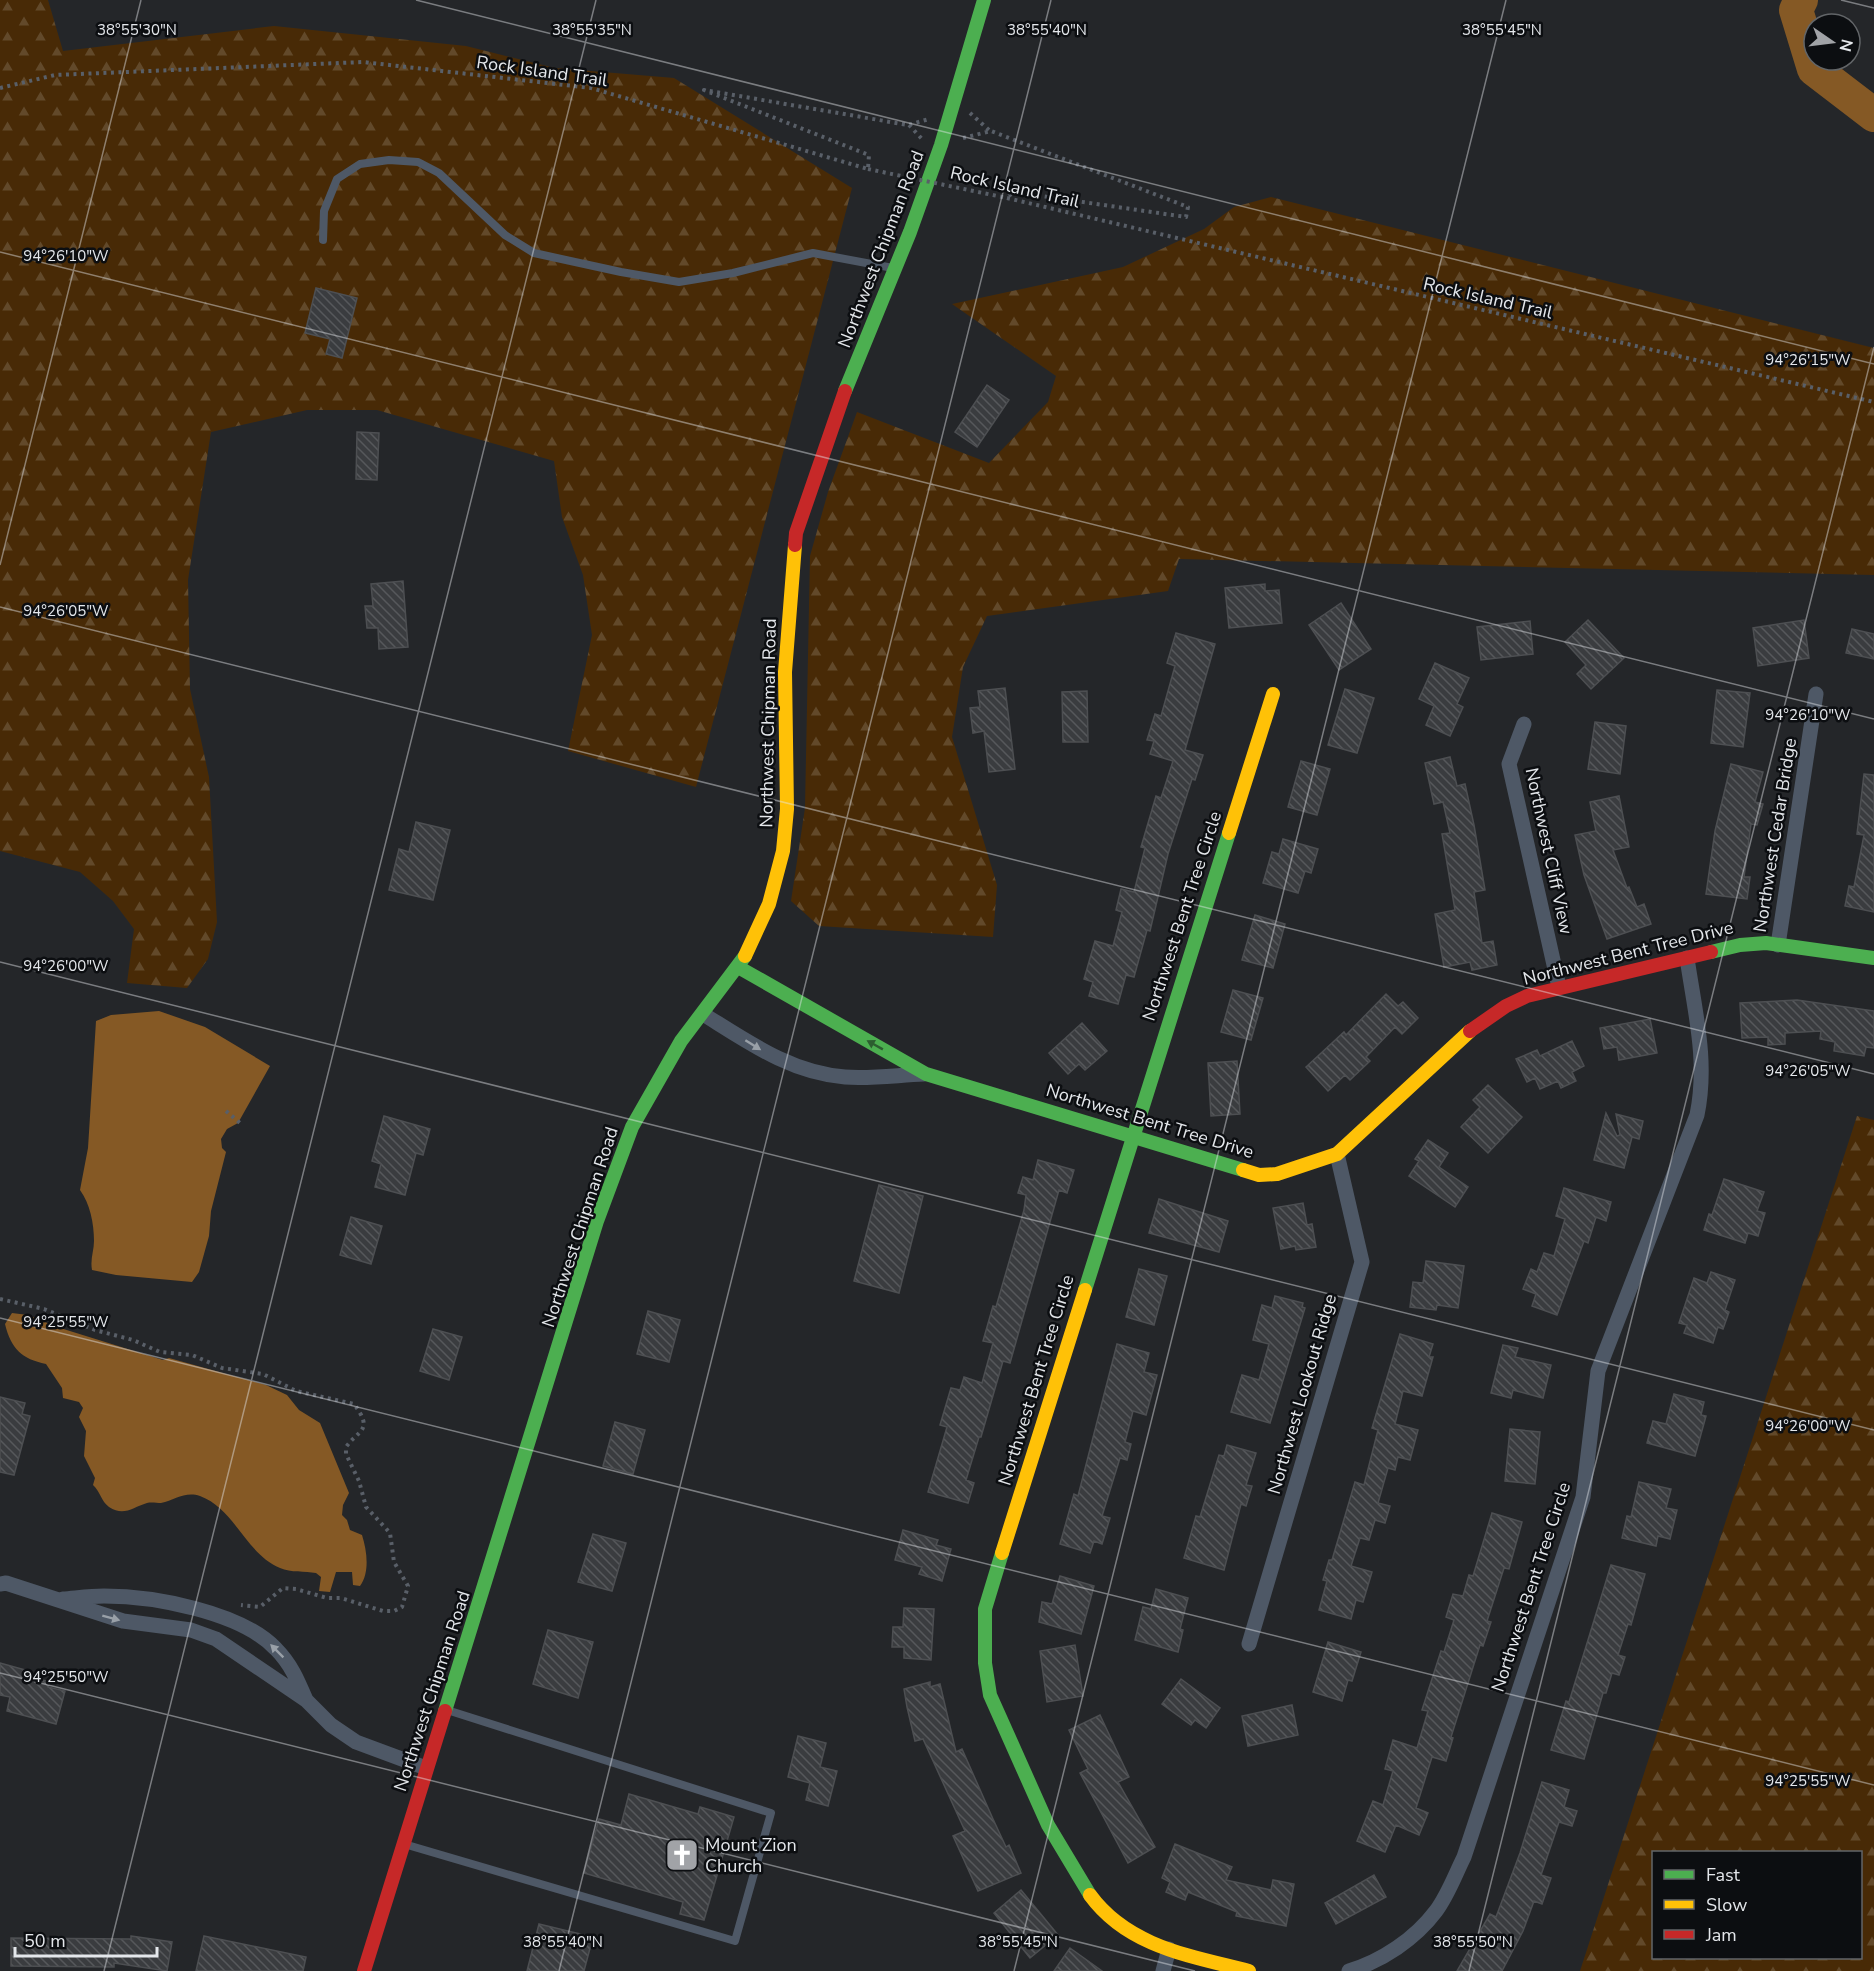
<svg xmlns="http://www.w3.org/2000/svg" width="1874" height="1971" viewBox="0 0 1874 1971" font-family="'Nunito Sans',sans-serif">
<defs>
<pattern id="forest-firs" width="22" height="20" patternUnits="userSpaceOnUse" patternTransform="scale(1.5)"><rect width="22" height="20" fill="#482a06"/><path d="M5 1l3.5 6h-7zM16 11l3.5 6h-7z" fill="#62492a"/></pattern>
<pattern id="building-back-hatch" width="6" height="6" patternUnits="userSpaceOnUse" patternTransform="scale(1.5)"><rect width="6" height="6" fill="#3a3c3f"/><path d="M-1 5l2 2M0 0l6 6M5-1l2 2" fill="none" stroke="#56585b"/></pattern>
</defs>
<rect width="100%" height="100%" fill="#242629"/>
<path fill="url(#forest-firs)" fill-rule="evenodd" d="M0,0h48l15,51 211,-25 192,20 89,22 119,10 178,110 -156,599 -128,-36 24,-116 -9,-60 -21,-58 -8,-56 -177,-51h-70l-96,22 -23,148 2,109 19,88 8,145 -9,37 -21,29 -60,-5 7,-54 -21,-28 -33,-29 -80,-21z
M1271,197l603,151v227l-695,-16 -11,32 -181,25 -24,51 -11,70 45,148 -4,52 -174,-11 -28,-25 14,-93 5,-252 18,-64 29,-80 132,51 59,-61 8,-26 -104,-72 171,-37 81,-38 30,-22z
M1857,1116l17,4v851h-294zM1860,1852v106h-206v-106z"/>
<path fill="#855925" d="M159,1011l46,16 65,39 -32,57 -11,6 -6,10 1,9 4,4 -15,59 -2,25 -10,36 -7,10 -76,-7 -24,-5c-2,-11 2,-19 2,-29 0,-18 -4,-37 -14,-51l8,-42 8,-127 15,-6z
M12,1313l16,2 29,12 106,33 6,-2 97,27 21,10 12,15 21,13 29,70 -6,12 -1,10 5,5 3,10 12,5c5,16 8,37 -2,51l-7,-1 -1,-13h-16l-6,20 -11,-1 2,-14 -5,-4c-11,-2 -25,0 -36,-5 -35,-15 -45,-59 -80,-72 -15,-5 -25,4 -39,7 -4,0 -10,-1 -14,0 -14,4 -23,14 -38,4 -8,-6 -9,-16 -16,-22l2,-7 -11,-22 2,-25 -7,-14 4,-9 -4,-6 -16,-4 -1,-10 -16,-24c-24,-5 -35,-15 -41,-40z"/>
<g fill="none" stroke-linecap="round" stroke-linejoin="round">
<path stroke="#855925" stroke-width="34" d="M1801,0l-5,10 18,59 60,46"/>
</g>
<path fill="url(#building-back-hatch)" stroke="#4d4f52" stroke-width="1.5" d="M316,288l41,10 -15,60 -16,-4 4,-15 -25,-6z
M987,385l22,15 -32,47 -22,-15z
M357,432l22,1 -2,47 -21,-1z
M403,581l5,66 -29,2 -1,-21h-11l-2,-22h8l-2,-22z
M1265,584v7l14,-1 3,33 -53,5 -4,-40z
M1341,603l30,46 -32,21 -30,-45z
M1588,620l36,38 -33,31 -14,-15 9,-9 -21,-23z
M1804,620l5,38 -51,8 -5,-38z
M1530,621l3,33 -52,6 -4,-33z
M1852,629l22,5v25l-28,-6z
M1176,633l39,11 -30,106 18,5 -8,25 -3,-1 -24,75 -18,77 -3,-1 -13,47 -8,-2 -8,29 -29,-8 4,-14 -9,-3 11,-38 18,5 9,-34 -6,-2 5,-21 13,3 11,-44 -4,-1 15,-51 5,2 12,-37 -23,-7 4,-13 -7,-1 8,-26 6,2 14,-50 -8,-3z
M1435,663l34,15 -12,26 6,3 -13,29 -24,-11 8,-19 -15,-7z
M1005,688l10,81 -26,3 -5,-41 -11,2 -3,-25 10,-1 -2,-16z
M1345,689l29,9 -17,55 -29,-8z
M1717,690l33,3 -7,54 -32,-4z
M1087,691l1,51h-25l-1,-50z
M1595,722l31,4 -6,48 -32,-5z
M1450,757l7,29 8,-2 9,41 11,65 -11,2 8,51 11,-2 4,24 -25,5 -2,-8 -26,5 -9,-53 20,-4 -13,-76 8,-1 -7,-31 -9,2 -9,-41z
M1301,761l29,8 -13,46 -29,-8z
M1731,764l32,8 -8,30 8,2 -6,21 -6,-1 -7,53h6l-3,22 -41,-5 9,-63z
M1864,774l10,1v137l-29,-6 4,-20 5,1 10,-52 -7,-1z
M1619,796l10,51 -16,3 14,38 2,-1 8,20 7,-3 7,20 -44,15 -23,-64 -9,-40 21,-4 -6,-29z
M416,822l34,8 -17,70 -44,-10 10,-41 10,3z
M1283,839l35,10 -7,24 -6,-2 -7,22 -35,-10 9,-31 7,2z
M1255,915l30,9 -12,44 -31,-8z
M1233,990l30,8 -12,42 -30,-8z
M1386,994l12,12 5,-4 15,16 -16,16 -7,-7 -29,30 4,4 -20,19 -5,-5 -17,16 -22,-24 38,-35 2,3z
M1797,1000l77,11v37l-8,-1 -2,9 -30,-5 1,-9 -15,-3 1,-8 -36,2v11l-17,1v-8l-26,1 -2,-35z
M1650,1019l7,34 -38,7 -2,-13 -13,2 -4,-21z
M1082,1023l25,28 -22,19 -6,-6 -11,10 -19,-21z
M1572,1041l12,25 -12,6 4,9 -15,7 -3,-7 -18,8 -5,-11 -8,4 -11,-23 21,-9 3,6z
M1237,1061l3,53 -29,2 -3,-53z
M1488,1085l34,32 -34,36 -27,-26 19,-20 -7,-7z
M1606,1113l11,23 3,-1 -4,-21 27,7 -4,18 -7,-2 -8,31 -30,-8z
M384,1116l46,13 -7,26 -7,-2 -11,42 -30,-8 6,-23 -9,-3z
M1428,1140l20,13 -9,14 29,20 -13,20 -46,-31 10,-15 -4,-2z
M1038,1160l36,10 -7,23 -8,-3 -49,173 -7,-2 -22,76h-2l-13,43 8,3 -6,20 -40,-11 19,-65 -7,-2 11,-37 9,2 4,-13 18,6 11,-40 -10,-2 10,-35 3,1 28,-97 2,-15 -8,-2 5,-16 10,3z
M1724,1179l40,13 -7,19 8,2 -7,23 -10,-3 -3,10 -41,-13 5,-16 3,1z
M879,1185l44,11 -24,97 -45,-12z
M1564,1188l47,14 -5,19 -10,-4 -8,26 -4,-2 -27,74 -25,-9 4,-12 -13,-5 8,-20 6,3 7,-19 10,3 11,-37 -9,-3z
M1159,1199l69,22 -9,31 -70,-19z
M1303,1203l4,22 5,-1 4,23 -20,3 -1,-4 -14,3 -8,-41z
M351,1217l31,9 -11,38 -31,-9z
M1426,1261l38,5 -6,42 -21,-3 -1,5 -26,-3 3,-25 10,1z
M1139,1269l28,7 -13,49 -28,-8z
M1711,1272l24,8 -10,30 4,2 -6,17 -5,-2 -5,16 -29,-10 3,-8 -8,-2 15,-45 13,5z
M1275,1296l28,7 -1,4 3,1 -35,115 -39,-11 11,-37 17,5 10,-36 -16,-4 9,-35 10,3z
M648,1311l32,9 -11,42 -32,-8z
M433,1329l29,8 -13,43 -29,-9z
M1400,1334l33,10 -4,13h4l-11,39 -19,-5 -8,33 23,6 -8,30 -12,-3 -3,13 -7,-2 -10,35 12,3 -5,17 -10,-3 -6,20 -9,-2 -9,28 21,6 -9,30 -7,-2 -5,19 -32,-9 8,-29 -4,-1 6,-20h3l23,-78 9,3 14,-55 -6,-2z
M1117,1344l32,9 -5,19 13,3 -11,40 -13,-4 -8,31 6,2 -4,16 -7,-2 -18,58 8,2 -8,26 -8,-3 -4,12 -30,-9 14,-50 4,2z
M1503,1345l15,3 -3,9 36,8 -8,33 -30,-8 -2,8 -20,-5z
M1674,1394l30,8 -3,13 5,1 -11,40 -48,-13 6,-22 13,3z
M0,1397l25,6 -3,11 8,2 -16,59 -14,-3z
M615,1422l30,8 -12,44 -30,-8z
M1510,1429l30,3 -5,52 -30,-3z
M1227,1445l29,8 -10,32 6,1 -6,20 -5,-2 -17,66 -40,-12 12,-42 4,1 19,-62 5,1z
M1639,1482l32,7 -5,19 11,2 -7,29 -12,-3 -2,10 -34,-8 5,-22 4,1z
M1492,1513l30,9 -13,47 -5,-1 -17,53 4,1 -8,24 -3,-1 -29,92 2,1 -7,23 -14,-4 -16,51 12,5 -9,22 -23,-10 -11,27 -28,-11 16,-40 10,4 10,-34 -8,-2 8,-29 24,8 11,-37 -6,-1 19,-59 3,1 10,-32 -8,-3 7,-23 10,2 6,-21 4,1z
M903,1530l35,10 -2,5 15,4 -9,32 -23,-7 3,-7 -27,-7z
M593,1534l33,9 -14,48 -34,-9z
M1611,1565l34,9 -14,51 -3,-1 -10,31 7,2 -6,18 -7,-2 -6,20h-3l-19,66 -33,-9 15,-49 3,1z
M1060,1576l34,10 -13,48 -42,-12 3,-20 10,2z
M1156,1589l32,9 -8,31 3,1 -5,22 -43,-12 8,-33 8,2z
M904,1608l30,1 -3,51 -27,-2v-11h-12l1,-20h10z
M548,1630l45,12 -15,56 -45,-14z
M1328,1642l33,10 -9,29 -4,-1 -6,21 -29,-9z
M1075,1645l8,51 -36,6 -7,-51z
M0,1663l29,8 -1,5 22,6 -2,5 17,4 -9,33 -49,-13 3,-14 -10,-2z
M1181,1679l39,29 -14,20 -11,-8 -4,5 -29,-21z
M930,1682v5l10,-3 16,68 6,-3 31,70 13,28 3,-2 12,28 -43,18 -25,-55 12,-5 -42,-92 -8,2 -8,-34 -3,-18z
M1292,1705l6,30 -50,11 -6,-30z
M1100,1715l29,62 -11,5 37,65 -27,16 -48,-90 8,-4 -19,-39z
M798,1736l28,7 -6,24 17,4 -9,35 -22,-6 4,-17 -22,-6z
M1542,1782l27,8 -5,17 13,4 -5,15 -13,-4 -18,53 10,3 -9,26 -8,-3 -11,30 -21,40h-45l33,-57 6,3 24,-64z
M629,1794l69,20 2,-7 34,10 -30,103 -24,-6 3,-12 -99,-29 15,-54 22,6z
M1175,1844l57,23 -6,13 45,10 2,-10 21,4 -8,42 -50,-10 1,-4 -49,-20 -3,8 -19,-8 4,-10 -8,-4z
M1374,1875l12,22 -50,27 -11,-21z
M1021,1890l37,45 -28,23 -36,-45z
M539,1924l54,13 -9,34h-57z
M131,1936l41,6 -5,29 -53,-8v4l-103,-1v-28l120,1z
M204,1936l102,21 -3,14h-107z
M1070,1948l32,23h-48z"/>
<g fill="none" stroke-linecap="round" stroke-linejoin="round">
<path stroke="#595f68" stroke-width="4" stroke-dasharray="3 4.5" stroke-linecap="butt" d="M0,88l55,-13 308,-13 228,26 277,81 1,-14 -165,-65 204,35 21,-6
M970,113l20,18
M909,125l13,14
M963,138l28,-7 197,76 -2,10 -172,-25 -7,5
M1007,198l867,204
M226,1111l14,12
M0,1299l44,10 51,21 38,10 27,12 32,3 30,13 41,6 33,17 58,13c20,27 5,25 -8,43v7l13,27 7,26 24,26 4,29 14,24 -6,21 -8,4h-11l-42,-13h-14l-31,-9 -13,-1 -23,19 -19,-2"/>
<path stroke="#4e5866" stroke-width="8" d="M323,240l1,-29 13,-32 23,-15 29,-4 29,2 21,11 66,62 29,18 87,19 58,10 54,-9 80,-20 80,15
M404,1844l331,97 36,-128 -324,-103"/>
<path stroke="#4e5866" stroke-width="15" d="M1524,724l-15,40 50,223
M1778,945l38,-251
M703,1014c45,28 88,59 142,63 26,2 53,-2 79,-3
M0,1584l6,-1 117,38 68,9 25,9 90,61 25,25 25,17 70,26
M63,1599c13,-1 27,-3 41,-3 50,0 137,16 172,53 15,15 22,32 30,51
M1249,1644l113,-382 -25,-108
M1163,1971l6,-22
M1349,1971c33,-10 66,-32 87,-60 12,-16 19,-36 28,-54l119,-360 15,-126 99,-256c11,-54 -2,-102 -10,-157"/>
<path stroke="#4caf50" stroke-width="14" d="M845,391l65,-159 31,-87 43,-145
M1711,952l29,-7 26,-2 108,15
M738,967l188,107 317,96
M1085,1290l144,-457
M1002,1553l-17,56v54l5,32 58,130 42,70
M445,1711l152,-490 35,-94 49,-86 64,-85"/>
<path stroke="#ffc107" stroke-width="14" d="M1229,833l44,-139
M745,956l24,-52 14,-53 4,-42 -2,-137 10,-127
M1243,1170l16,5 18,-1 60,-20 133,-123
M1002,1553l83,-263
M1090,1895c38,52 101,61 159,76"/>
<path stroke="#c62828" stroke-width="14" d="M795,545l1,-12 49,-142
M1470,1031l36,-25 21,-10 184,-44
M364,1971l81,-260"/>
<path stroke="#595f68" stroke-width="4" stroke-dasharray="3 4.5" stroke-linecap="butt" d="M868,169l139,29"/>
</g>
<defs><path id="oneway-solid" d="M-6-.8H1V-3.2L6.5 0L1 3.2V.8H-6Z" transform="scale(1.5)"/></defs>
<g fill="#99a0a8">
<use href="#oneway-solid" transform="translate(753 1045) rotate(32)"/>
<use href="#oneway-solid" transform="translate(111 1618) rotate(15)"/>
<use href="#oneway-solid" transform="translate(277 1651) rotate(-135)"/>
</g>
<use fill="#2c5e30" href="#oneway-solid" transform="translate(875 1045) rotate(-151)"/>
<path fill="none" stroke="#e4e7eb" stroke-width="1.5" stroke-opacity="0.45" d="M416,0l1458,364M1841,0l33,8M0,252l1874,467M0,565l141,-565M0,607l1874,467M0,962l1874,468M0,1318l1874,467M0,1673l1195,298M104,1971l492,-1971M559,1971l492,-1971M1014,1971l492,-1971M1469,1971l405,-1624"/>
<defs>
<g id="church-square" transform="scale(1.725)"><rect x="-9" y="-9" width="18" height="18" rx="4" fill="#a1a3a7" stroke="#0c0e11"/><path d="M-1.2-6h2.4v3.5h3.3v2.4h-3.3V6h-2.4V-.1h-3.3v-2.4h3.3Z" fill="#fff"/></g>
</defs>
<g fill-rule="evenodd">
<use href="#church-square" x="682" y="1855"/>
</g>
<g text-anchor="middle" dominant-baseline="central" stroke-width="5" stroke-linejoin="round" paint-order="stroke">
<g font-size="18" fill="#e4e7eb" stroke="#0c0e11">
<text transform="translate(542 71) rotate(8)">Rock Island Trail</text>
<text transform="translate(1015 187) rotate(13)">Rock Island Trail</text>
<text transform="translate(881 249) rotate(-69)">Northwest Chipman Road</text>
<text transform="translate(1488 298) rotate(13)">Rock Island Trail</text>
<text transform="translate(768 723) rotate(-89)">Northwest Chipman Road</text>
<text transform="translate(1775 835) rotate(-81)">Northwest Cedar Bridge</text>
<text transform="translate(1549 851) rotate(78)">Northwest Cliff View</text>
<text transform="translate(1182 916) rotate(-72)">Northwest Bent Tree Circle</text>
<text transform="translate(1628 953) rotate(-14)">Northwest Bent Tree Drive</text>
<text transform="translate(1150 1121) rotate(17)">Northwest Bent Tree Drive</text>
<text transform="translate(580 1227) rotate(-72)">Northwest Chipman Road</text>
<text transform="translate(1036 1380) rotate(-73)">Northwest Bent Tree Circle</text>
<text transform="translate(1302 1394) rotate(-74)">Northwest Lookout Ridge</text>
<text transform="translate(1531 1587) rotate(-72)">Northwest Bent Tree Circle</text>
<text transform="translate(432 1691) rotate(-72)">Northwest Chipman Road</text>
</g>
<g font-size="18" fill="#e4e7eb" stroke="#0c0e11" text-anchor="start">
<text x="705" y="1845">Mount Zion<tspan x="705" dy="21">Church</tspan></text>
</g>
</g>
<g font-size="15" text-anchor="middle" fill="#e4e7eb" stroke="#0c0e11" stroke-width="5" stroke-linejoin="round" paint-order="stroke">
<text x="137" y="35">38°55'30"N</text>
<text x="592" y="35">38°55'35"N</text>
<text x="1047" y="35">38°55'40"N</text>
<text x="1502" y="35">38°55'45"N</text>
<text x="66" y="261">94°26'10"W</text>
<text x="1808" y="365">94°26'15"W</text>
<text x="66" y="616">94°26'05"W</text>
<text x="1808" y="720">94°26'10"W</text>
<text x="66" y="971">94°26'00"W</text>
<text x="1808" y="1076">94°26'05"W</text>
<text x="66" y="1327">94°25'55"W</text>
<text x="1808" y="1431">94°26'00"W</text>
<text x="66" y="1682">94°25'50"W</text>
<text x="1808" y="1786">94°25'55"W</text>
<text x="563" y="1947">38°55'40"N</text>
<text x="1018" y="1947">38°55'45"N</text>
<text x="1473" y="1947">38°55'50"N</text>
</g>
<rect x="1652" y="1851" width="210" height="108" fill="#0c0e11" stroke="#626568" stroke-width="1.5"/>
<rect x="1664" y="1870" width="30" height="9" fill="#4caf50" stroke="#626568" stroke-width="1.5"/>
<text x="1706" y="1881" font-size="18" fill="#e4e7eb">Fast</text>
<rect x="1664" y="1900" width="30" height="9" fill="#ffc107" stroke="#626568" stroke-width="1.5"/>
<text x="1706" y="1911" font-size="18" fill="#e4e7eb">Slow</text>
<rect x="1664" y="1930" width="30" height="9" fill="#c62828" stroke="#626568" stroke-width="1.5"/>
<text x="1706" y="1941" font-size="18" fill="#e4e7eb">Jam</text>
<g transform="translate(1832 42) rotate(104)"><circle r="28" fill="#0c0e11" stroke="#626568" stroke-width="1.5"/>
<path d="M0-4.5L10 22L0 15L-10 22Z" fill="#a1a3a7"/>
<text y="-9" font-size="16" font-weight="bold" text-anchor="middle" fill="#e4e7eb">N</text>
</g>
<path d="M15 1947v9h142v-9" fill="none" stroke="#e4e7eb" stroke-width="3"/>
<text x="24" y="1947" font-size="18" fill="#e4e7eb" stroke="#0c0e11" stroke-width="4.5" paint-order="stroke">50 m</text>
</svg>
